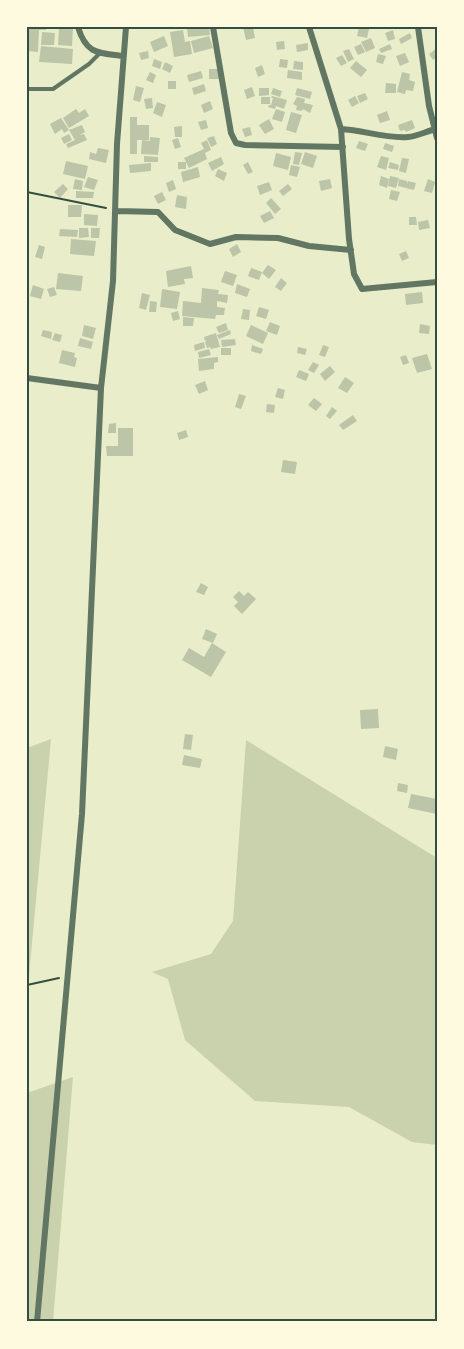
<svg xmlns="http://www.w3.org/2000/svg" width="464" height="1349" viewBox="0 0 464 1349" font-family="Jost,sans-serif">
<rect width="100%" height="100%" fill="#e9edc9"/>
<path fill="#cad2ad" d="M51,739l-21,226 -3,36v-253z
M246,740l191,118v287l-25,-3 -63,-35 -94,-6 -70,-61 -17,-61 -16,-7 59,-18 22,-33z
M73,1077l-20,245h-26v-229z"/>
<path fill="#bcc5a7" d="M27,27h19v3h-7l-1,22 -11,-1z
M59,27h14l-1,19 -14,-1z
M187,27h22l1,8 -22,2z
M243,27h10l2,11 -9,2z
M359,27l10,2 -2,9 -10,-2z
M183,30l2,12 5,-1 2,13 -18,3 -4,-25z
M393,30l2,9 -7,2 -3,-8z
M42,32l13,1 -1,12h-13z
M410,33l2,5 -11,6 -2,-5z
M164,36l4,10 -14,6 -4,-10z
M209,36l4,12 -19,5 -3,-12z
M371,38l4,10 -9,4 -5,-10z
M284,41l1,8 -8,1 -1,-8z
M308,43v7l-11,2 -1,-7z
M361,44l4,8 -7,3 -4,-8z
M390,44l2,5 -11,4 -2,-4z
M41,46l32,3 -1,15 -33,-2z
M437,48v9l-4,3 -4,-6z
M349,49l5,10 -6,3 -5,-11z
M148,51l1,7 -8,2 -2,-7z
M405,53l4,9 -9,4 -4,-10z
M378,54l8,2 -3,8 -7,-2z
M342,55l5,8 -6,3 -5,-8z
M154,59l8,3 -2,7 -8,-3z
M280,59l8,1 -1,8 -8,-1z
M294,61l9,1v8l-10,-1z
M356,61l11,9 -6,7 -11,-9z
M165,62l8,4 -3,7 -8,-4z
M262,65l3,9 -7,3 -3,-9z
M209,69h10l1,10h-11z
M288,70l14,2v8l-15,-2z
M201,71l2,7 -14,4 -2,-7z
M150,72l6,3 -3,8 -7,-3z
M402,72l8,2 -1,6 6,2 -2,9 -7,-1 -1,4 -8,-2z
M168,81h8v8h-8z
M386,83l10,1v9h-11z
M204,84l2,7 -12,4 -2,-7z
M136,86l8,2 -4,14 -7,-2z
M252,87l3,9 -8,3 -3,-9z
M259,88h10v7l-10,1z
M273,88l9,3 -2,6 -9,-3z
M297,88l15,4 -2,7 -15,-4z
M365,93l3,6 -8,4 -3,-7z
M272,96l15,4 -3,9 -8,-3 -1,3 -7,-2 1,-2h2l2,-7h-2z
M355,96l4,7 -7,4 -4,-7z
M261,97h9v7h-9z
M297,97l8,2 -1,4 9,2 -3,8 -7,-4 -1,2 -6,-1 1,-4 -4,-2z
M152,98l1,10 -7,1 -2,-10z
M210,101l3,8 -9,4 -3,-8z
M157,102l9,3 -4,12 -9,-4z
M76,109l3,4 6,-4 4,7 -20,12 -6,-10z
M276,109l9,3 -3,10 -10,-3z
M387,111l3,9 -10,3 -3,-8z
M291,112l11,3 -6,18 -10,-3z
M130,117h7v8h12v15h-12v14h-7z
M61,118l8,12 -5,3 -2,-4 -7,5 -5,-10z
M269,119l5,10 -9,5 -6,-9z
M206,120l2,8 -7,2 -3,-8z
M412,120l3,8 -9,4 -1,-2 -5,1 -2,-6z
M82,125l3,7 -6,3 5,-1 3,6 -19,8 -2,-4 9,-4 -6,-10z
M182,126v11h-7l-1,-10z
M250,127l2,8 -7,2 -3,-8z
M69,134l3,6 -8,4 -3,-6z
M214,136l3,8 -6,3 -4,-9z
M150,137l10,1 -2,17 -17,-1 1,-14 8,1z
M178,138l3,9 -6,2 -3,-9z
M207,140l4,10 -6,3 2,6 -18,9 -5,-10 20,-9 -3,-6z
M359,141l9,3 -3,7 -9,-3z
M385,143l9,3 -2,6 -9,-3z
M98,148l11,2 -3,13 -17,-4 1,-7 6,2z
M295,152l7,1 -3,12 -6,-1z
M305,152l12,4 -4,12 -12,-4z
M276,153l15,4 -3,13 -15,-4z
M144,156l14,1v5h-14z
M381,156l8,2 -3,12 -9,-3z
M221,157l3,7 -12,7 -4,-8z
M402,158l7,1 -3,14 -7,-2z
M66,161l22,5 -3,13 -22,-5z
M178,162h8v7h-8z
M248,162l5,10 -5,2 -5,-9z
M390,162l9,3 -1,5 -10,-2z
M151,163v8l-21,2 -1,-8z
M291,165l9,2 -3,10 -8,-2z
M198,167l2,10 -17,5 -2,-10z
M218,169l9,4 -3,8 -9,-5z
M381,176l8,3 -2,9 -8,-3z
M390,176l9,2 -3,10 -8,-2z
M88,177l10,3 -4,10 -10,-3z
M75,179l8,2 -1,9 -9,-1z
M330,179l2,9 -11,3 -2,-10z
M399,179l8,2v3l1,-3 8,2 -2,7 -16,-4z
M428,179l7,3 -3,11 -8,-2z
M173,180l3,9 -7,3 -3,-9z
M269,182l3,8 -12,5 -3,-9z
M63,184l5,5 -8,9 -6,-6z
M288,184l4,5 -9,7 -4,-5z
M391,190l9,2 -3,9 -8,-2z
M76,191l18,1 -1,6h-17z
M162,192l4,8 -8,4 -4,-8z
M177,195l10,2 -1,12 -11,-2z
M271,198l10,11 -6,5 -9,-11z
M68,205h14l-1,12h-13z
M270,211l4,7 -10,5 -4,-7z
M84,214l14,1 -1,11 -13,-1z
M409,217h7l1,8h-8z
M428,220l2,8 -11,2 -1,-8z
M79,228h9l1,9 -10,1z
M91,228h9l-1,10h-8z
M60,229l18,1 -1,7 -18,-1z
M71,239l25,2 -2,15 -24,-2z
M237,244l4,8 -8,5 -4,-8z
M39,245l6,2 -3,12 -7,-2z
M406,251l3,7 -7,3 -3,-7z
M268,265l8,5 -7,9 -7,-6z
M191,266l2,12 -9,1 1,5 -17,3 -2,-16z
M251,268l11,4 -3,8 -11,-4z
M225,271l12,4 -4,11 -12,-4z
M58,273l25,3 -2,15 -25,-2z
M281,278l6,5 -6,8 -6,-4z
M237,284l13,5 -3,8 -12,-4z
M33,285l11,4 -3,10 -11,-3z
M54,287l3,8 -7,2 -3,-8z
M202,288l17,2 -1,4 10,1 -1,8 -10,-2v6l8,1 -1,7h-8l-1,4 -33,-3 1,-15 18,2z
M162,289l18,3 -3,17 -17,-2z
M422,292l1,11 -17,2 -1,-11z
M142,293l8,2 -4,15 -7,-2z
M150,301l7,1 -1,10h-7z
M259,307l10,3 -3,9 -10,-3z
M243,309l7,1 -1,10 -8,-1z
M178,311l2,8 -7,2 -2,-8z
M183,317l11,1 -1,8h-10z
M270,322l10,4 -3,9 -11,-4z
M226,323l2,7 -9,3 -3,-6z
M420,324l10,2 -1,8 -10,-1z
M84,325l12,3 -3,11 -11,-3z
M251,325l17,8 -5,11 -17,-8z
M43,330l9,2 -1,7 -10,-3z
M230,330l1,4 -12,5 -2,-4z
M55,333l7,2 -2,7 -8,-2z
M216,333l4,14 -9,2 -1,-2 -3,1 -2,-6 3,-2 -3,1 -1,-4z
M80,338l13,4 -2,7 -13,-3z
M235,339l1,6 -14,2 -1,-7z
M204,342l1,6 -10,3 -1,-6z
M252,345l11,4 -2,5 -10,-3z
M323,345l6,2 -4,10 -6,-2z
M298,347l9,2 -2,6 -8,-2z
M221,348h10v7h-10z
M209,349l2,6 -12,3 -1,-6z
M62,350l13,3 -1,4 3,1 -2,9 -16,-4z
M427,354l5,15 -15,4 -5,-15z
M406,355l3,8 -6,2 -3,-8z
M218,357v5l-4,1v6l-15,2 -1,-12z
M313,362l6,3 -5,8 -6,-3z
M330,366l5,6 -10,9 -5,-7z
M299,370l10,4 -3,7 -10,-4z
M345,377l9,6 -7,10 -9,-5z
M205,381l3,9 -9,4 -4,-9z
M278,388l7,2 -2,9 -8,-2z
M239,394l7,2 -5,13 -6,-2z
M314,398l8,6 -6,7 -8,-6z
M267,404l8,1 -1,8 -8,-1z
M332,407l5,4 -7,8 -4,-3z
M353,415l4,6 -14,9 -4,-5z
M116,423v10h-8l1,-9z
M118,428h15v28h-26l-1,-10h12z
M186,430l2,7 -9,3 -2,-7z
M283,460l14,2 -2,12 -14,-2z
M201,583l7,4 -4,8 -8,-3z
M239,591l5,5 4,-4 8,7 -14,15 -8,-8 4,-4 -5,-5z
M206,629l11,5 -4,9 -11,-4z
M212,643l14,9 -15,25 -29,-17 7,-12 15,9z
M378,709l1,19 -18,1 -1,-19z
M185,734l8,1 -2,15 -8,-1z
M385,746l13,3 -2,11 -13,-3z
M184,755l18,4 -2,9 -18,-3z
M398,783l10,2 -1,8 -10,-2z
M411,794l26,5v15l-29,-6z"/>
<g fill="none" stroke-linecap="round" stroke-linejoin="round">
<path stroke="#344e41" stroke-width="2" d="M27,192l79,16
M27,985l32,-7"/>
<path stroke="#617663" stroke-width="4" d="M27,89h26l36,-25 11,-11"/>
<path stroke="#617663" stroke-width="6" d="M78,27c8,27 20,26 45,29
M213,27l18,106 5,10 9,2 98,2
M309,27l32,102 8,110 5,35 8,15 75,-7
M418,27l11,79 8,32
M341,129c23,1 44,10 67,8 10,-1 19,-6 28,-8
M117,211l41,1 17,18 35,14 26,-7 42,1 31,8 42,4
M27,378l74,10
M37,1322l45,-508 19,-426 12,-107 4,-137 9,-117"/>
</g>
<rect width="464" height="1349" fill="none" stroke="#fefae0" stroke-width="57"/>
<rect x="28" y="28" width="408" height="1292" fill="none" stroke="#344e41" stroke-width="2"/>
</svg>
